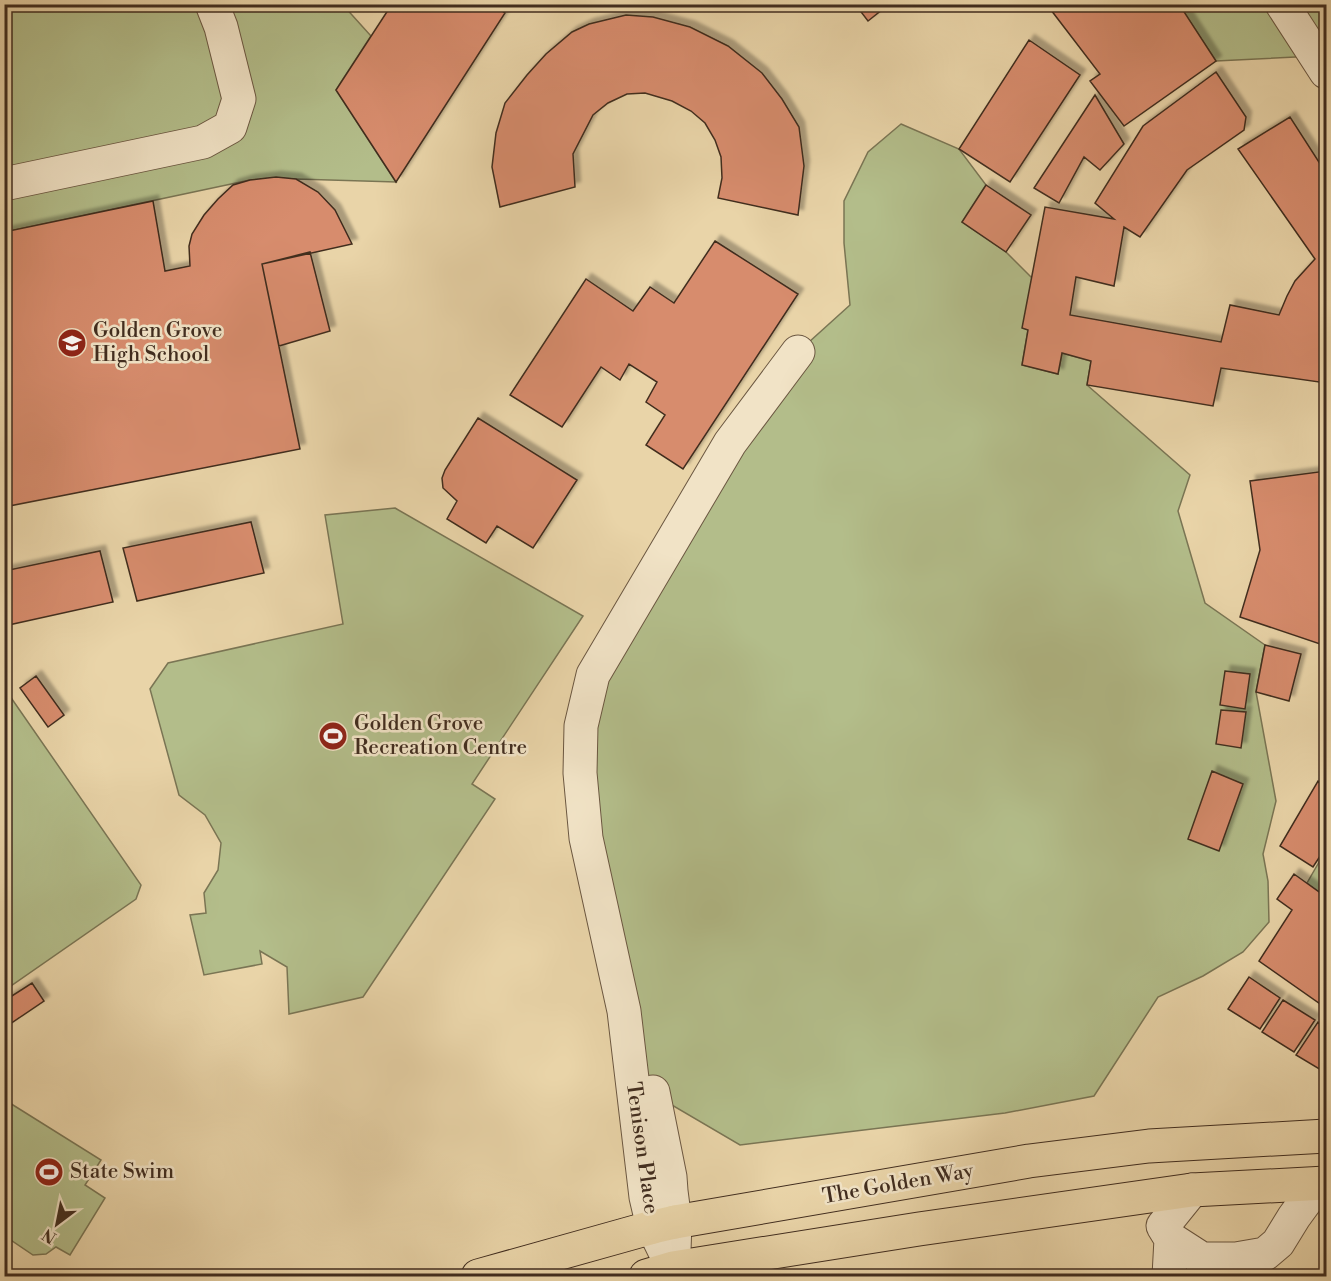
<svg xmlns="http://www.w3.org/2000/svg" width="1331" height="1281" viewBox="0 0 1331 1281" font-family="'Libre Bodoni',serif">
<defs>
<filter id="shadow"><feDropShadow dx="5.5" dy="-5.5" stdDeviation="1.5" flood-color="#0004"/></filter>
</defs>
<rect width="100%" height="100%" fill="#e9d4a8"/>
<filter id="stains"><feTurbulence type="fractalNoise" baseFrequency=".00333" numOctaves="4"/><feColorMatrix values="0 0 0 0 .2 0 0 0 0 .09 0 0 0 0 .02 0 0 0 .5 -.17"/></filter>
<radialGradient id="worn" r=".72"><stop offset=".6" stop-color="#630" stop-opacity="0"/><stop offset="1" stop-color="#630" stop-opacity=".3"/></radialGradient>
<path fill="#b3bd8a" stroke="#7a7554" stroke-width="1.5" d="M5,5h338l28,31 -35,54 60,92 -100,-3 -46,1 -245,52z
M1179,5h147v48l-10,3 -100,5z
M901,124l58,25 27,36 -24,37 44,30 26,26 -4,52 -6,35 36,9 4,-21 29,8 -4,24 103,90 -12,36 27,92 60,42 -9,47 20,109 -13,53 5,27 1,41 -26,30 -40,24 -45,21 -64,99 -89,17 -265,32 -87,-51 -29,-83 -40,-196 9,-140 205,-323 52,-47 -6,-62v-42l24,-49z
M395,508l188,108 -111,168 23,15 -132,198 -74,17 -2,-47 -27,-16 2,13 -58,11 -14,-60 16,-2 -2,-20 14,-23 3,-27 -16,-28 -26,-20 -29,-106 18,-26 175,-39 -18,-109z
M5,689l136,196 -5,14 -131,91z
M1326,850v47l-19,-14z
M5,1100l96,60 -16,25 20,13 -35,57 -14,-8 -10,7 -13,1 -28,-19z"/>
<path fill="#d78c6d" stroke="#412d1f" stroke-width="1.5" filter="url(#shadow)" d="M392,4h106l-2,3 9,6 -109,169 -60,-92z
M855,4h25l3,5 -15,12z
M1058,4h121l37,57 -92,65 -34,-45 10,-7 -49,-64z
M626,15l27,2 37,10 38,19 34,27 20,26 17,28 5,39 -6,49 -80,-17 4,-20 -1,-21 -6,-17 -10,-17 -14,-12 -19,-10 -27,-8 -18,1 -19,9 -15,12 -20,39 2,33 -75,20 -8,-40 4,-34 9,-30 22,-28 19,-21 26,-22 17,-8z
M1029,40l51,35 -70,107 -51,-33z
M1216,72l30,45 -2,13 -57,40 -47,67 -16,-10 -10,59 -38,-9 -6,38 151,27 9,-37 49,10 8,-19 8,-15 20,-22 -77,-110 52,-32 36,56v210l-105,-15 -8,38 -126,-21 4,-24 -29,-8 -4,21 -36,-9 6,-35 -6,-2 23,-121 69,12 -19,-16 48,-77z
M1095,95l29,49 -24,26 -16,-13 -25,46 -25,-15z
M276,177l20,2 22,13 17,18 17,34 -90,20 38,185 -296,58v-275l149,-31 12,70 25,-5 -1,-20 3,-12 12,-19 14,-16 15,-14 17,-5z
M986,185l45,30 -25,37 -44,-30z
M715,241l83,53 -115,175 -37,-24 19,-30 -19,-13 11,-20 -28,-18 -9,16 -19,-13 -39,60 -52,-32 76,-116 47,32 17,-24 24,16z
M310,252l20,79 -51,15 -17,-82z
M478,418l99,62 -44,68 -36,-22 -11,17 -39,-24 10,-18 -14,-13 -1,-10 3,-8z
M1326,471v175l-86,-29 20,-67 -10,-69z
M251,522l13,51 -127,28 -14,-53z
M100,551l13,51 -109,24v-55z
M1265,645l36,9 -12,47 -33,-9z
M1225,671l25,3 -5,35 -25,-4z
M36,676l28,39 -16,12 -28,-39z
M1221,710l25,2 -5,36 -25,-4z
M1212,771l31,13 -24,67 -31,-12z
M1318,781l8,6v60l-13,20 -33,-21z
M1294,874l32,23v111l-67,-47 33,-51 -15,-11z
M1249,977l31,21 -20,31 -32,-20z
M32,983l12,18 -40,27v-27z
M1283,1000l32,20 -21,32 -32,-20z
M1318,1022l8,6v45l-30,-18z"/>
<g fill="none" stroke-linecap="round" stroke-linejoin="round">
<g stroke="#6b5741" stroke-width="35">
<path id="minor" d="M1282,4l44,68
M4,184l199,-42 27,-15 9,-28 -18,-72 -9,-23
M653,1092l17,85 1,14 4,31 -1,29
M1192,1190l-29,36 8,13 31,20h34l29,-5 13,-11 16,-26 24,-33
M673,1268l-20,-41 -7,-30 -22,-186 -38,-173 -6,-65 1,-47 12,-51 137,-232 68,-91
M1169,1276l2,-37"/>
</g>
<g stroke="#412d1f" stroke-width="35">
<path id="major" d="M675,1222l354,-61 120,-15 177,-10
M478,1276l175,-49
M646,1276l27,-8 246,-39 273,-39 134,-7"/>
</g>
<g stroke="#412d1f" stroke-width="35">
<path id="highway" d="M653,1227l22,-5"/>
</g>
<use href="#minor" stroke="#f1e3c6" stroke-width="33"/>
<use href="#major" stroke="#e9d4a8" stroke-width="33"/>
<use href="#highway" stroke="#e9d4a8" stroke-width="33"/>
</g>
<defs>
<g id="school-disc" transform="scale(1.5)"><circle r="9.5" fill="#8f2418" stroke="#f1e3c6"/><path d="M0-5L7-2L0 1L-7-2ZM-4 1L0 2.5L4 1V4Q0 6-4 4Z" fill="#fff"/></g>
<g id="stadium-disc" transform="scale(1.5)"><circle r="9.5" fill="#8f2418" stroke="#f1e3c6"/><path d="M0-5a6.5 5 0 1 0 0 10a6.5 5 0 1 0 0-10ZM-3.5-1.8h7v3.6h-7Z" fill="#fff"/></g>
</defs>
<g fill-rule="evenodd">
<use href="#school-disc" x="72" y="343"/>
<use href="#stadium-disc" x="333" y="736"/>
<use href="#stadium-disc" x="49" y="1172"/>
</g>
<g text-anchor="middle" dominant-baseline="central" stroke-width="5" stroke-linejoin="round" paint-order="stroke">
<g font-size="21" fill="#412d1f" stroke="#f1e3c6" text-anchor="start">
<text x="93" y="331">Golden Grove<tspan x="93" dy="24">High School</tspan></text>
<text x="354" y="724">Golden Grove<tspan x="354" dy="24">Recreation Centre</tspan></text>
<text x="70" y="1172">State Swim</text>
</g>
<g font-size="21" fill="#412d1f" stroke="#f1e3c6">
<text transform="translate(642 1148) rotate(82)">Tenison Place</text>
<text transform="translate(898 1184) rotate(-10)">The Golden Way</text>
</g>
</g>
<rect width="1331" height="1281" fill="none" stroke="#e9d4a8" stroke-width="24"/>
<rect x="6" y="6" width="1319" height="1269" fill="none" stroke="#412d1f" stroke-width="3"/>
<rect x="12" y="12" width="1307" height="1257" fill="none" stroke="#412d1f" stroke-width="1.5"/>
<g transform="translate(57 1224) rotate(212)" stroke="#f1e3c6" stroke-width="4.5" paint-order="stroke">
<path d="M0-4.5L10 22L0 15L-10 22Z" fill="#412d1f"/>
<text y="-9" font-size="16" font-weight="bold" text-anchor="middle" fill="#412d1f">N</text>
</g>
<rect width="100%" height="100%" filter="url(#stains)"/>
<rect width="100%" height="100%" fill="url(#worn)"/>
</svg>
